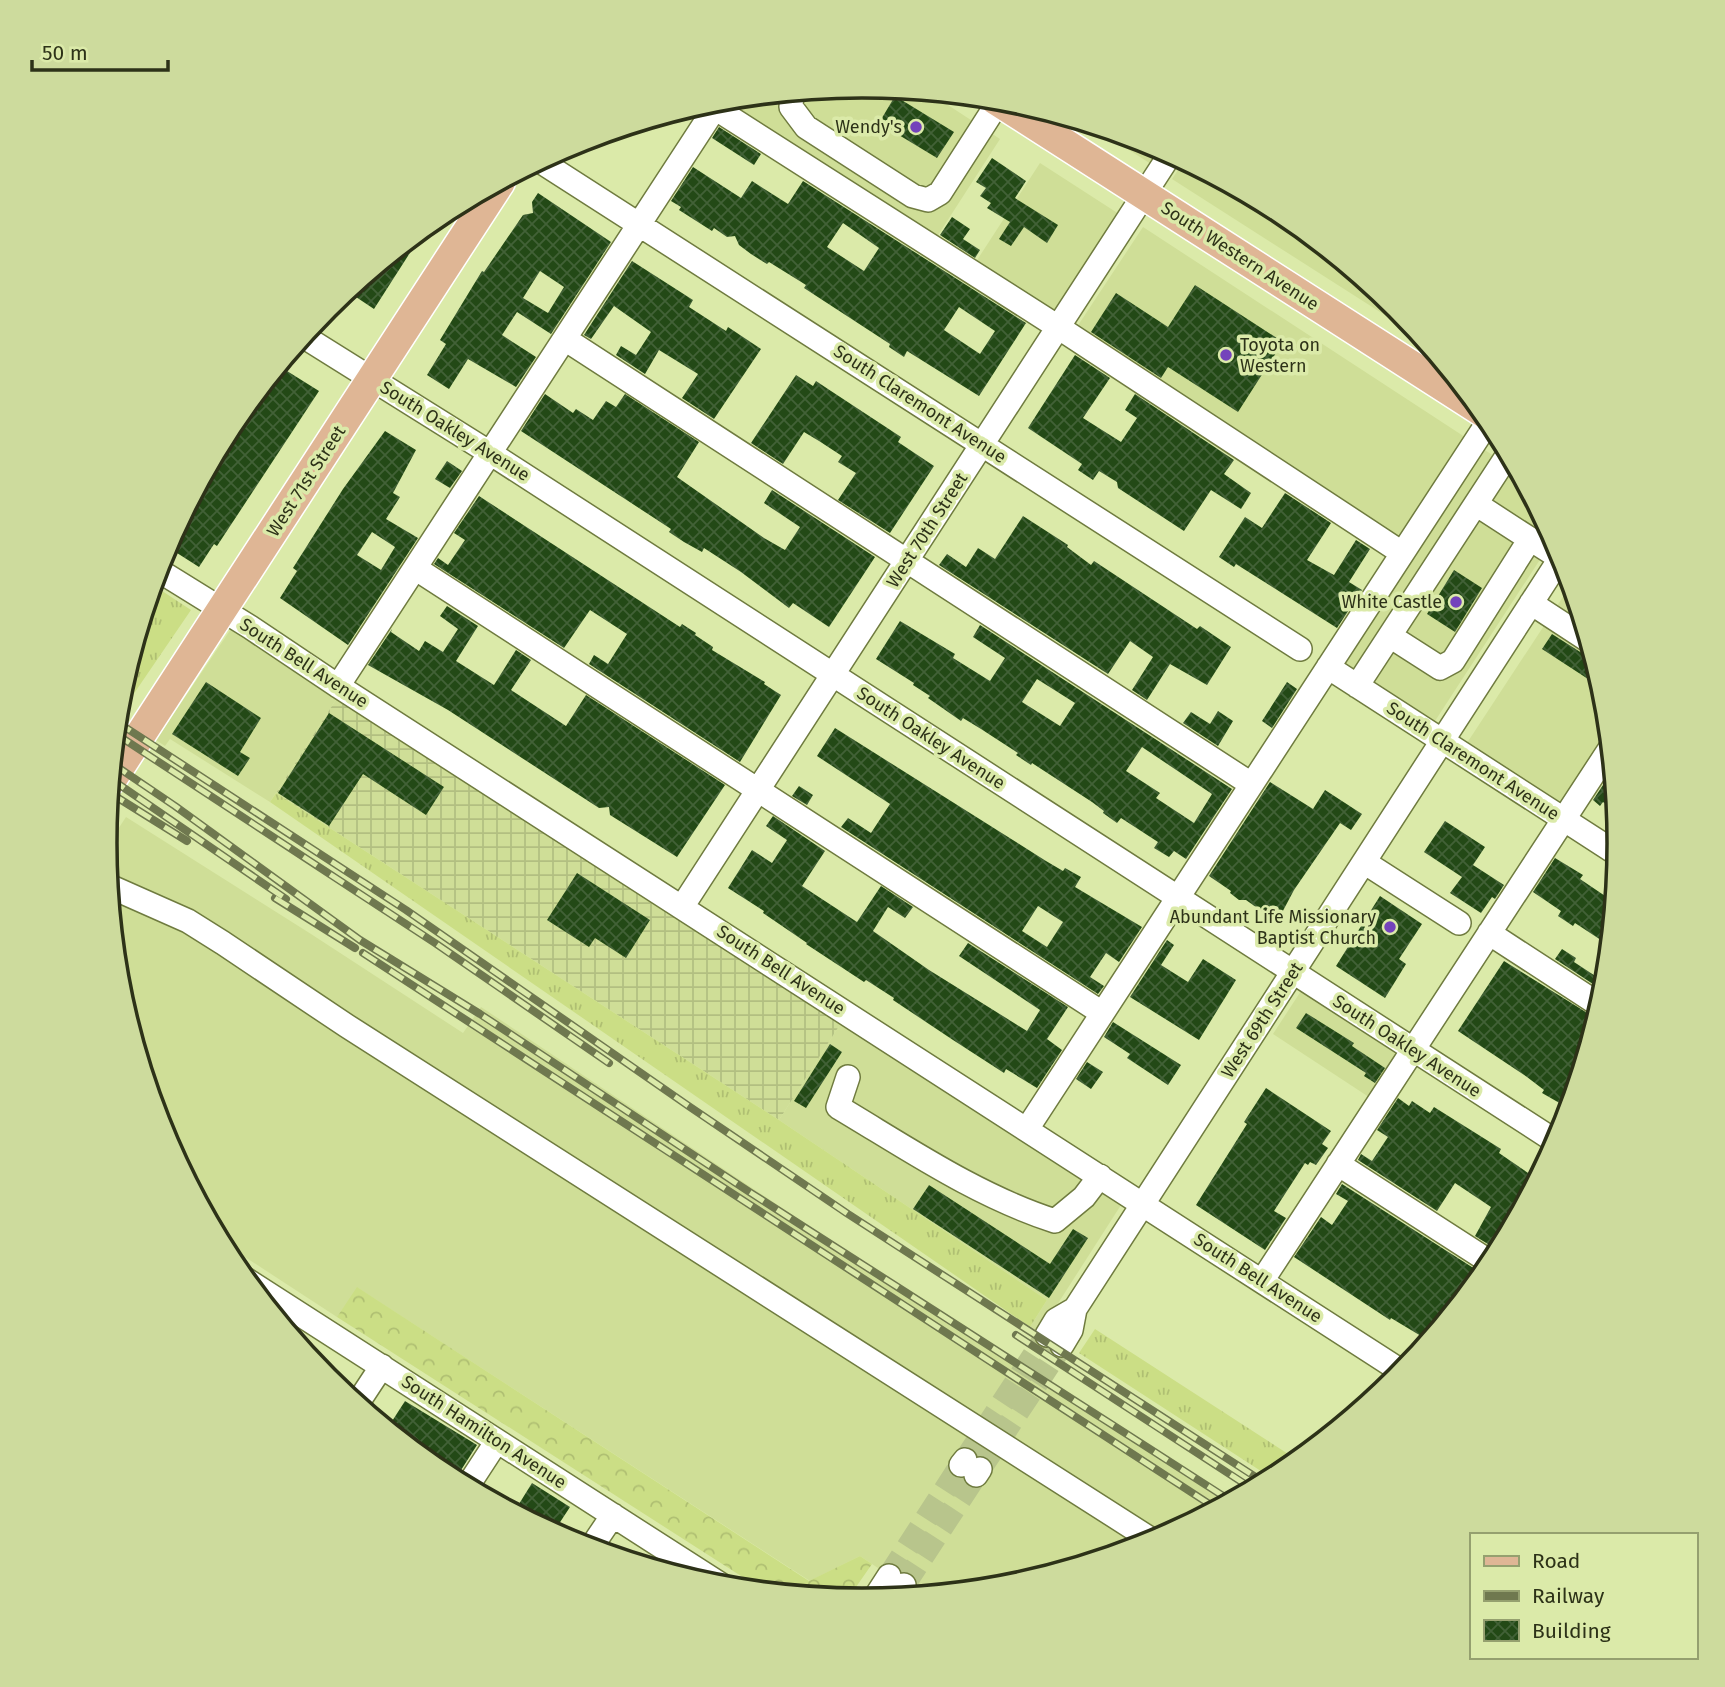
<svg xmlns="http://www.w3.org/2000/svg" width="1725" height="1687" viewBox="0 0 1725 1687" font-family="'Fira Sans',sans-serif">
<defs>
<pattern id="industrial-grid" width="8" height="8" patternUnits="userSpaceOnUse" patternTransform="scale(1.75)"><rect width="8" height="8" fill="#cfde97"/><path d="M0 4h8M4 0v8" fill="none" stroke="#b2bf81"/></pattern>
<pattern id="grass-tufts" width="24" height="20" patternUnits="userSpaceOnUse" patternTransform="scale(1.75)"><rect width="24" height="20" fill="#cbde85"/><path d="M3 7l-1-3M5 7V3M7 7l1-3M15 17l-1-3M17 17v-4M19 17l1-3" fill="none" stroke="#afbf72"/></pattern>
<pattern id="forest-crowns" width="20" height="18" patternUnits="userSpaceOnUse" patternTransform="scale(1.75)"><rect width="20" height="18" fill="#cbde85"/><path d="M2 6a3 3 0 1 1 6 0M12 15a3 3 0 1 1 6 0" fill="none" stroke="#afbf72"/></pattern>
<pattern id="building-cross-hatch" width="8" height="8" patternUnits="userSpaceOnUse" patternTransform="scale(1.75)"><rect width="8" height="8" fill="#234916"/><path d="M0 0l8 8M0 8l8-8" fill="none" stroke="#426137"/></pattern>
</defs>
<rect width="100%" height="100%" fill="#dbeaa9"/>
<path fill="#cfde97" d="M862,86l66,6 72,47 -69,107 -216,-146z
M1090,125l63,19 8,4 -10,16z
M1184,161l100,53 115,94 28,34 -255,-163z
M1040,163l79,51 -68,109 -81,-52z
M1143,227l377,246 34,65 -119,183 -100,-65 67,-102 -331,-218z
M1572,583l34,113 5,51 -41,61 -103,-65z
M231,629l106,69 -67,104 -100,-63 -5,7 -9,-6z
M126,817l185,117 152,99 18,-26 376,251 376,243 -81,43 -142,43 -90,9 -60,-40 -50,25 -452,-293 -21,29 -118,-77 -57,-107 -43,-142 -14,-142z
M1301,991l105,69 -28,43 -105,-69z
M841,1023l280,182 -82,128 -9,-6 17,-27 -268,-180z"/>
<path fill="url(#industrial-grid)" d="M337,698l504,325 -62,97 -503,-327z"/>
<path fill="url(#grass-tufts)" d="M153,585l38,25 -71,104 -2,-1 1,-18z
M276,793l503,327 268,180 -17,27 -760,-525z
M1095,1329l204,132 -26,18 -194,-126z"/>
<path fill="url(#forest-crowns)" d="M357,1287l452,294 51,-25 12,8 -25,36 -81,-8 -429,-275z"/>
<path fill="url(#building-cross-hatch)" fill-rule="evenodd" d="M895,96l59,36 -17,26 -58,-35z
M719,127l42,27 -7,11 -42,-27z
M992,158l34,23 -11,17 43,27 -11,18 -23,-16 -13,19 -12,-7 11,-17 -23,-14 4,-5 -11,-7 6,-8 -10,-6z
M693,167l48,31 11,-17 36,23 15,-23 223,142 -47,73 -72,-45 -3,6 -15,-10 1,-3 -86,-56 2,-3 -37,-23 -2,2 -16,-10 -12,-9 -4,-9 -8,1 -13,-9 -2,3 -33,-21 2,-3 -10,-6zM843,223l36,25 -15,23 -37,-24zM959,307l36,24 -15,23 -36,-24z
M538,193l73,49 -60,92 -34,-22 -15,23 34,22 -20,30 -48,-28 -19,30 -22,-14 19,-31 -6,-4 42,-69 2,1 39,-57 10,-2 -1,-11zM540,271l24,16 -16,26 -25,-15z
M952,217l18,12 -7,10 17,11 -5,8 -35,-23z
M419,232l3,2 -48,75 -27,-18z
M632,261l61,39 -4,7 37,24 2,-4 33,22 -47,70 -32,-21 16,-24 -39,-24 -14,24 -29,-19 5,-9 15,9 15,-23 -37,-26 -23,33 -7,-4z
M1195,285l88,57 -45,70 -70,-45 -7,11 -70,-46 25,-39 52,34z
M1075,355l35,23 -27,40 38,24 16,-24 -12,-8 10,-16 99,66 -10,14 27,19 -10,16 -30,-19 -27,41 -66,-43 -1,-6 -18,-11 -6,9 -15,-10 4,-6 -54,-36z
M279,366l40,25 -102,155 -3,-2 -15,23 -33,-21 13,-23 91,-139 -2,-1z
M796,375l17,11 3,-5 15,10 70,46 -3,5 36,24 -44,67 -52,-33 18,-27 -18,-11 4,-6 -23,-15 -15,-9 -21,32 -32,-21z
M545,394l28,19 3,-4 17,11 13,-19 10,6 9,-13 74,48 -22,35 87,61 21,12 15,-23 -36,-24 8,-13 103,67 -46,70 -36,-24 -4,5 -48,-36 -37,-24 -2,4 -18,-10 -15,-10 2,-3 -150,-98z
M385,431l31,19 -23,43 7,4 -14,22 32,19 -70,107 -68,-47 17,-27 -4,-3 50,-79zM372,532l23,15 -14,23 -24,-15z
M447,461l15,10 -12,17 -15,-9z
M1285,493l46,30 -24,37 27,15 22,-35 14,9 -21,33 13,8 -25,38 -101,-64 -2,3 -15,-10 26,-40 17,11z
M479,496l201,131 2,-3 14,9 -1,2 18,12 -1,3 53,32 -1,2 17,11 -41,67 -151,-98 5,-9 14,9 19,-30 -37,-24 -26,38 -130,-84 4,-6 10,7 17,-25 -11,-7z
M1023,516l45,29 -1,2 24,18 3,-4 103,68 3,-3 31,21 -24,38 -37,-21 -23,36 -15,-10 21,-33 -23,-16 -22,33 -169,-109 8,-11 19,13 12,-19 17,11z
M1454,570l28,18 -27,44 -28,-18z
M447,606l31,20 -22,35 38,24 22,-35 15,10 -20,30 55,36 20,-31 139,90 -48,72 -67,-42 -1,-8 -10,1 -151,-98 -80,-45 24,-36 -1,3 28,19 6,-10 18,11 15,-23 -18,-13z
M900,621l55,33 -2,4 37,23 15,-23 -32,-21 7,-12 252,164 -46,70 -12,-8 -5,6 -15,-9 4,-6 -37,-24 -4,5 -14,-10 1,-2 -12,-9 -60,-39 -1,2 -15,-10 2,-2 -37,-24 -18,-11 -2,3 -33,-23 2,-2 -17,-11 1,-2 -38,-24zM1037,679l38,24 -15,23 -38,-24zM1142,747l70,47 -18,29 -38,-25 4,-5 -34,-22z
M1552,634l44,28 1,4 -9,13 -46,-30z
M206,682l55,36 -21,34 10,6 -12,18 -66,-42z
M1287,682l10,7 -25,39 -10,-7z
M1218,711l15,10 -15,25 -35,-23 8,-11 19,12z
M329,713l115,74 -18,28 -63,-41 -34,52 -51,-33z
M835,728l211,133 17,10 2,-3 16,9 -6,10 67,40 -23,35 -13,-9 -16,24 14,9 -6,8 -257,-167 7,-9 23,15 19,-29 -73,-48zM1038,906l25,16 -16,25 -25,-16z
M1613,770l2,19 2,23 -14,-10 -3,4 -7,-6z
M1270,782l43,27 12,-19 37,24 -11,16 -11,-7 -46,67 -17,32 -31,-22h-7l-9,-7 1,-2 -22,-15z
M799,786l14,9 -6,10 -15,-9z
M773,816l52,35 -23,35 55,36 24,-36 32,21 -8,11 -17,-11 -15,24 56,39 98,61 13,-21 -81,-54 9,-13 100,64 -21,32 15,11 -25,38 -31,-19 -2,4 -51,-33 -60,-40 1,-2 -28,-18 -2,2 -58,-38 1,-1 -44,-30 1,-2 -36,-23 24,-38 20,13 15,-23 -21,-14z
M1445,821l40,26 -12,18 31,20 -9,14 -3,-2 -11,16 -31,-20 12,-16 -38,-25z
M1555,858l28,17 -3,4 34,23 -4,44 -35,-23 -2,3 -15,-10 3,-5 -28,-19z
M577,873l73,47 -24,38 -31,-20 -6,9 -42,-27z
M1380,896l42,28 -23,35 7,5 -21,34 -49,-32z
M1167,940l7,5 -13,20 27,17 15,-23 33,21 -37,60 -69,-43z
M1562,949l14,9 -2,4 32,21 -1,9 -50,-33z
M1504,961l93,58 -27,90 -28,-16 2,-3 -17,-13 -69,-46z
M1306,1013l48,30 -2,3 33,22 -10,15 -11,-7 2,-3 -70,-45z
M1113,1022l68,43 -13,20 -41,-27 3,-4 -26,-17z
M830,1044l12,8 -36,56 -12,-7z
M1087,1062l16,10 -12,17 -15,-10z
M1266,1088l65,43 -9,13 6,4 -12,17 -6,-3 -2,3 -3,-2 -31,48 12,7 -21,32 -69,-45 51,-81 -3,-2z
M1398,1098l11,8 3,-5 18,12 4,-6 67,42 -2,4 35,24 -1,2 4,3 -38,69 -24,-15 16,-29 -36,-24 -18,28 -79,-51 3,-6 11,7 16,-24 -11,-7z
M1342,1184l133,85 -11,17 -2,-2 -36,55 -35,-21 -1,2 -96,-63 27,-40 11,8 16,-24 -12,-7z
M929,1185l121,79 23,-35 15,9 -39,60 -136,-89z
M405,1401l72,44 -21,33 -39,-25 -30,-24z
M532,1483l38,24 -17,26 -39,-21z"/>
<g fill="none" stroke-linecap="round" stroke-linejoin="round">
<path stroke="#b8c58c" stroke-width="23" stroke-dasharray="23 11" stroke-linecap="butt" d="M965,1460l82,-125
M980,1469l82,-124
M889,1576l72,-111
M904,1585l72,-110"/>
<g stroke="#6f7b3f" stroke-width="26">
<path id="minor" d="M792,93l-1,14 15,20 107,69 15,4 12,-7 59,-92
M707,103l351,224 344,226
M540,161l760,488
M303,336l187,117 1068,690
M565,339l686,445
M1476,504l54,35
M415,568l687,445
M158,570l92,57 88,59 1066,687
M1531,603l58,38
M1390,636l50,32 13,-7 77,-122 30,19
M1328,667l291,188
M338,686l377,-578
M1357,686l152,-233
M1364,862l95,61
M109,886l79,35 35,22 124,83 808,516
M682,907l489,-754
M1489,933l112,73
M848,1077l-10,30c69,41 139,89 217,114l29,-24 16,-21
M1027,1129l463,-710
M1338,1164l155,100
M242,1277l484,311
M1262,1281l349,-534
M1047,1335l9,-15 19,-11
M1062,1345l9,-15 4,-21 488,-755
M357,1404l25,-38
M961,1465l4,-5
M976,1475l4,-6
M467,1487l30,-46
M590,1549l23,-34
M896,1598l8,-13
M876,1600l2,-7 11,-17"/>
</g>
<g stroke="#fff" stroke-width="33">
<path id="major" d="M995,99l490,314
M111,780l389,-598"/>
</g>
<use href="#minor" stroke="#fff" stroke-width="23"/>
<use href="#major" stroke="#dfb695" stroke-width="30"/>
<g stroke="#6f784f" stroke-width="8">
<path id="rail" d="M117,722l289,188 284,197 158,107 417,269
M116,734l319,209 174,120
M113,764l62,42 185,134 120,74 271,179 480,308
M111,779l175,120
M110,793l77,48
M275,898l80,50
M363,953l854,556
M1016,1335l238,155"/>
</g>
<use href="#rail" stroke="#dbeaa9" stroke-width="5" stroke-dasharray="16" stroke-linecap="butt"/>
</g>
<g fill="#7443bb" stroke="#dbeaa9" stroke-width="2.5">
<circle cx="916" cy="127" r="7"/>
<circle cx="1226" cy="355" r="7"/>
<circle cx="1456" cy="602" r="7"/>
<circle cx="1390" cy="927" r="7"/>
</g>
<g text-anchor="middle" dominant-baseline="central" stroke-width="7" stroke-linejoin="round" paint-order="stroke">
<g font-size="18" fill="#2d3218" stroke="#dbeaa9" text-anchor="end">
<text x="902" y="127">Wendy's</text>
<text x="1240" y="345" text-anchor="start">Toyota on<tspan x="1240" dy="21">Western</tspan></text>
<text x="1442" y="602">White Castle</text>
<text x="1376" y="917">Abundant Life Missionary<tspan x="1376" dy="21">Baptist Church</tspan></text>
</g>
<g font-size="18" fill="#2d3218" stroke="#dbeaa9">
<text transform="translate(1240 256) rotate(33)">South Western Avenue</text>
<text transform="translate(920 404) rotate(33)">South Claremont Avenue</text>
<text transform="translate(455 431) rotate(32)">South Oakley Avenue</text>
<text transform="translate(306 481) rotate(-57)">West 71st Street</text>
<text transform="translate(927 530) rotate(-57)">West 70th Street</text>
<text transform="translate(304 663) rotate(33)">South Bell Avenue</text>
<text transform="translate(931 738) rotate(33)">South Oakley Avenue</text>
<text transform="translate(1473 761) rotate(33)">South Claremont Avenue</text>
<text transform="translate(781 970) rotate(33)">South Bell Avenue</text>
<text transform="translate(1262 1020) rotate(-57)">West 69th Street</text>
<text transform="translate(1407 1046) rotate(33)">South Oakley Avenue</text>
<text transform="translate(1258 1278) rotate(33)">South Bell Avenue</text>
<text transform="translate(484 1432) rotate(33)">South Hamilton Avenue</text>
</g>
</g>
<path d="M0 0H1725V1687H0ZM117 843a745 745 0 1 1 1490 0a745 745 0 1 1-1490 0Z" fill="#cddb9d" fill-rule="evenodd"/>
<path fill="none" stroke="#2d3218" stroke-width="3.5" d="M117 843a745 745 0 1 1 1490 0a745 745 0 1 1-1490 0Z"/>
<rect x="1470" y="1533" width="228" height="126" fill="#dbeaa9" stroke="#95a06f" stroke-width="2"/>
<rect x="1484" y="1556" width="35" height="10" fill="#dfb695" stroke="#95a06f" stroke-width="2"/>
<text x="1532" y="1568" font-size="21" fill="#2d3218">Road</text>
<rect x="1484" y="1591" width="35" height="10" fill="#6f784f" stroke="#95a06f" stroke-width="2"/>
<text x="1532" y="1603" font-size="21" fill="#2d3218">Railway</text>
<rect x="1484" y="1620" width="35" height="21" fill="url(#building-cross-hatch)" stroke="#95a06f" stroke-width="2"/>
<text x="1532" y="1638" font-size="21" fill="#2d3218">Building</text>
<path d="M32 60v10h136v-10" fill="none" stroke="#2d3218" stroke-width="3.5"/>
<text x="42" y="60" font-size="21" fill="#2d3218" stroke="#dbeaa9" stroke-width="5" paint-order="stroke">50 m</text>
</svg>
